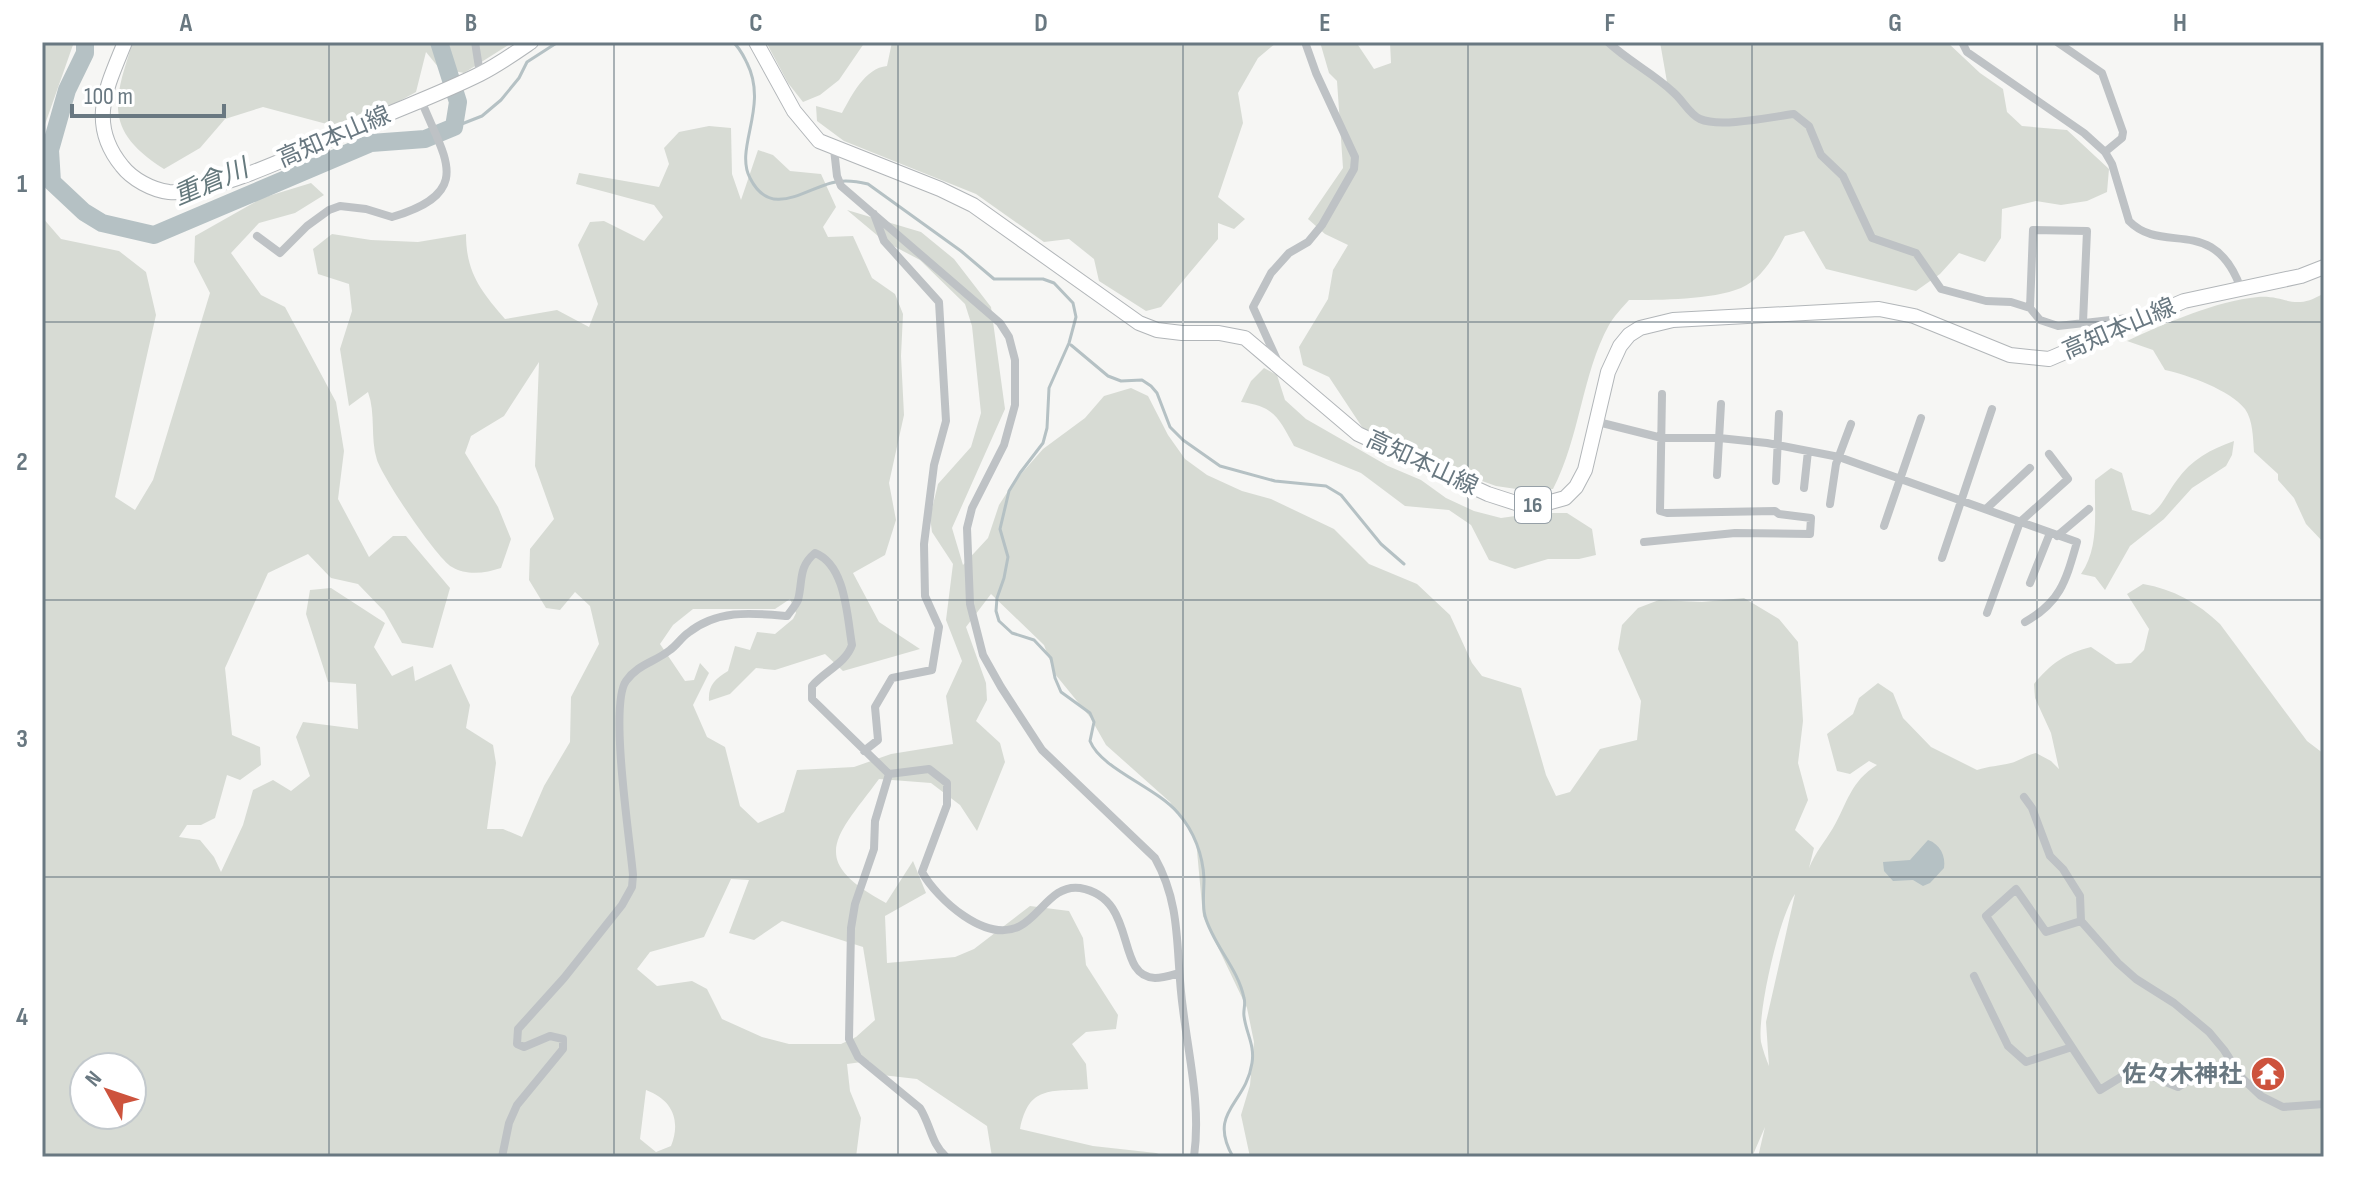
<svg xmlns="http://www.w3.org/2000/svg" width="2366" height="1199" viewBox="0 0 2366 1199" font-family="'Sofia Sans Condensed','Noto Sans JP',sans-serif">
<rect width="100%" height="100%" fill="#f6f6f4"/>
<path fill="#d7dbd4" fill-rule="evenodd" d="M42,42h32l-32,91z
M133,42h380l-49,31 -25,-5 -13,-16 -10,40 -42,23 -36,12 -75,-20 -38,12 -25,29 -36,21c-60,-38 -51,-67 -31,-127z
M766,42h99l-26,38 -19,15 -17,7 -15,-19z
M892,42h385l-19,16 -20,35 5,30 -25,74 27,22 -11,10 -16,-6v16l-57,68 -15,4 -47,-30 -5,-22 -25,-20 -25,3 -68,-48 -132,-53 -27,-20 -1,-15 26,7c10,-18 23,-45 45,-47z
M1320,42h36l18,27 17,-6 -1,-21h219l58,40 -7,-40h287l33,31 23,16 4,23 15,14 45,4 42,39 -2,23 -20,9 -26,4 -25,-4 -34,8 -1,29 -16,24 -26,-9 -19,21 -24,17 -90,-22 -22,-38 -19,5c-10,19 -23,43 -44,52 -29,12 -81,12 -112,12 -7,8 -15,16 -20,25 -27,49 -29,112 -56,164l-30,1 -27,-4 -53,-19 -41,-23 -27,-7 -11,-7 -35,-53 -26,-12 -4,-18 29,-48 5,-29 15,-25 -23,-11 -17,-15 35,-51 -6,-87 -8,-8z
M709,126l22,2 1,46 9,26 17,-50 15,5 17,16 31,3 15,33 -13,20 5,10 25,-1 19,42 23,16 8,20 -2,42 3,59 -15,68 7,37 -11,35 -32,18 26,49 41,27 -77,22 -18,-17 -50,16 -19,-2 -26,26 -21,7c-1,-16 6,-22 19,-30l7,-25 15,4 7,-18 18,2 18,-15 3,-6 -6,-14 -15,10h-82l-20,16 -13,19 25,37 9,-1 6,-17 9,10 -16,32 14,32 18,10 15,59 18,17 26,-11 13,-42 57,-3 37,-13 62,-10 -7,-48 16,-35 -16,-41 7,-56 -21,-32 -2,-15 8,-33 33,-37 10,-34 -9,-87 -7,-22 -45,-44 -36,-19 -37,-31 74,22 33,27 37,48 14,102 -53,119 11,37 25,-27 11,-33 15,-23 29,-33 42,-31 19,-22 27,-8 17,8 20,39 17,24 22,16 35,16 29,8 63,30 35,35 48,20 33,31 22,48 10,13 39,12 25,87 10,21 14,-4 30,-43 37,-9 4,-39 -23,-52 4,-24 16,-17 21,-8 43,2 42,-4 35,21 19,23 5,79 -5,42 10,37 -13,30 19,18 -5,20c7,-17 15,-25 24,-40 15,-26 17,-46 44,-63l-8,-4 -19,13 -13,-3 -10,-37 26,-20 6,-16 19,-15 15,10 10,25 28,29 46,23c12,-4 22,-4 34,-7 8,-2 16,-8 25,-10l15,8 8,8 -8,-36 -16,-35 -1,-14c16,-20 32,-31 57,-37l25,17 15,-1 13,-13 5,-21 -22,-35 16,-10c30,5 55,19 77,40l87,117 17,13v403h-566l7,-30 -13,30h-502l-9,-42 9,-30 4,-43 -7,-34 -44,-92 -7,-76 -26,-38 -64,-57 -16,-28 -35,-43 -11,-29 -53,-51 -25,33 20,56 1,17 -11,21 24,22 5,19 -28,69 -17,-26 -29,-22 -52,-4c-43,58 -73,81 7,124l27,-42 13,32 -41,23 2,47 68,-6 19,-8 56,-43 39,5 14,27 3,27 32,50 -2,14 -30,3 -14,12 14,20 2,25c-38,3 -59,-4 -68,40l73,17 63,7 11,4h-175l-5,-31 -70,-47 -35,-4 -13,-14 -22,3 3,27 11,27 -5,39h-814v-940l19,22 58,12 27,21 10,43 -41,182 20,13 18,-30 57,-187 -16,-31 1,-26 67,-38 49,-15 13,12 -29,18 -36,10 -28,30 30,42 24,12 51,95 8,49 -6,48 31,58 24,-21h13l44,52 -17,60 -31,-5 -18,-32 -26,-27 -27,-6 -23,-24 -40,19 -43,95 7,67 28,12 1,18 -21,15 -13,-5 -12,43 -14,7h-14l-8,12 21,3 14,17 7,15 22,-47 10,-35 20,-10 18,11 19,-15 -14,-39 7,-15 55,7 -2,-45 -28,-2 -22,-68 4,-24 21,-2 54,35 -11,24 18,29 21,-10 2,15 36,-17 19,41 -4,23 27,17 3,18 -9,66h16l19,8 22,-51 26,-44 1,-45 28,-53 -9,-38 -15,-14 -15,18 -14,-2 -17,-28 1,-31 24,-30 -19,-53 4,-104 -35,54 -33,20 -6,17 33,54 13,32 -10,29c-15,5 -34,8 -49,-1 -15,-8 -69,-89 -75,-107 -7,-22 -1,-46 -9,-68l-19,14 -9,-57 12,-38 -3,-27 -31,-10 -5,-25 19,-15 39,6 47,2 48,-8c0,39 15,57 39,85l52,-9 32,17 9,-23 -20,-59 12,-23 14,-1 40,20 19,-24 -9,-12 -78,-21 3,-11 80,14 10,-23 -5,-16 15,-16zM731,879l18,1 -20,53 25,7 28,-19 81,26 12,73 -19,17 -15,7h-52l-27,-7 -40,-18 -15,-30 -15,-8 -35,5 -20,-17 13,-17 54,-15zM1795,894l-29,128 3,44c-3,-7 -6,-16 -8,-24 -4,-28 18,-125 34,-148zM84,1067h48v48h-48zM646,1090c27,10 35,31 25,56l-15,6 -16,-13z
M2324,293v250l-18,-19 -12,-26 -16,-18v-6l-24,-22c-1,-14 -1,-32 -9,-43 -15,-19 -57,-34 -80,-39l-12,-20 -26,-9c39,-18 89,-40 131,-44 29,-2 36,15 66,-4z
M1264,368l13,7 8,25 21,19 82,47 33,14 25,18 28,13 27,7 36,-5h30l25,16 4,26 -17,4h-31l-33,10 -26,-9 -18,-35 -22,-15 -44,-4 -44,-33 -67,-27c-15,-28 -20,-40 -53,-44l10,-21z
M2234,441l-2,14 -6,11 -34,22 -28,31 -34,27 -25,44 -10,-13 -14,-3c19,-27 13,-63 14,-94l16,-12 11,5 10,37 18,5c13,-9 17,-22 27,-35 14,-20 34,-31 57,-39z"/>
<path fill="#b5c1c4" d="M1928,840c12,4 18,16 16,28l-14,15 -7,3 -10,-6 -20,1 -9,-10 -1,-9 27,-2z"/>
<g fill="none" stroke-linecap="round" stroke-linejoin="round">
<path stroke="#b5c1c4" stroke-width="3" d="M733,42c7,6 10,13 14,21 22,44 -13,85 3,115 20,40 52,13 81,5 13,-4 25,-2 37,1l93,67 33,28h49l11,4 19,20 3,14 -7,26 -20,45 -2,40 -4,15 -23,30 -11,18 -9,38 8,28 -4,21 -7,20 -1,13 3,10 13,12 22,7 17,18 4,20 6,14 29,21 4,9 -4,19c11,28 66,46 88,72 16,18 25,42 26,66 0,12 -2,26 1,37 8,29 33,52 39,82 2,6 -1,12 0,18 2,17 11,29 8,47 -6,42 -45,48 -19,94
M454,127l28,-11 19,-16 18,-22 8,-16 31,-20
M1071,345l37,31 13,5 21,-1 9,6 6,7 13,34 13,13 37,26 55,15 51,5 15,9 40,49 23,20"/>
<path stroke="#b5c1c4" stroke-width="18" d="M85,42v11l-18,37 -17,60 2,32 32,30 18,11 52,12 217,-92 54,-4 29,-12 4,-25 -19,-60"/>
<g stroke="#b2b6b9" stroke-width="16">
<path id="primary" d="M125,42c-18,45 -38,81 -3,124 10,13 30,24 47,26 48,4 157,-52 205,-72 35,-15 72,-29 106,-46 18,-9 35,-21 51,-32
M756,42l38,69 25,30 121,48 33,16 166,118 18,7 25,3h37l26,5 113,96 130,60 34,11h18l25,-7 11,-11 9,-17 23,-98 12,-26 9,-11 11,-7 33,-8 206,-11 35,7 96,39 39,4 135,-58 117,-25 23,-9"/>
</g>
<path stroke="#bec2c5" stroke-width="8" d="M475,42l5,32
M1608,42c20,19 45,31 65,50 9,7 16,22 27,27 20,9 71,-2 94,-5l15,12 12,29 22,21 29,62 44,15 25,36 45,12 25,1 19,6 10,12 18,6 79,-9
M1962,42l5,10 117,81 21,19 7,12 17,57c34,35 85,-8 112,68
M2057,42l45,31 21,59 -1,6 -17,14
M834,149l3,27 4,10 159,137 9,14 6,23v45l-11,40 -32,63 -5,20 3,76 13,51 18,32 41,63 113,108c28,50 20,96 28,151 6,50 18,97 11,148
M257,236l23,17 27,-27 22,-16 11,-4 26,3 26,8c84,-25 52,-59 29,-117
M2030,308l3,-78 54,1 -4,91
M1278,362l-25,-55 18,-34 18,-20 19,-11 14,-17 32,-56 1,-12 -39,-84 -11,-31
M1598,422l64,16h57l48,5 72,14 238,85c-11,38 -16,60 -52,80
M1717,475l4,-71
M1776,481l3,-67
M1804,488l4,-37
M1830,504l6,-40 15,-40
M1986,509l44,-41
M1884,526l37,-108
M2057,536l32,-27
M1644,542l91,-9 75,1 1,-16 -32,-4 -4,-3 -108,2 -7,-2 2,-117
M1942,558l50,-149
M2030,583l20,-50
M1987,613l33,-91 48,-43 -19,-25
M864,751l14,-11 -3,-33 17,-29 40,-8 7,-43 -14,-31 -1,-52 10,-79 12,-44 -7,-119 -55,-61 -10,-27
M889,774l40,-5 18,14v22l-25,67c15,27 64,72 98,54 21,-11 33,-42 60,-38 59,10 34,89 75,90 8,0 17,-3 24,-5
M889,774l-14,47 -1,28 -19,55 -4,24 -2,111 9,18 62,51c11,18 11,35 26,49
M2024,797l8,11 18,48 13,13 17,27 1,25 37,42 18,16 38,24 35,29 15,18 18,28 19,18 22,11 41,-3
M2081,921l-35,11 -30,-43 -30,27 114,174 34,-21 44,18 21,-13 43,4
M1974,976l34,70 18,16 46,-15
M502,1157l7,-34 8,-18 46,-56v-10l-13,-3 -26,11 -7,-3 1,-15 46,-51 58,-73 10,-18 1,-12c-3,-35 -24,-170 -7,-194 12,-17 29,-19 44,-31 7,-5 11,-12 18,-17 30,-24 64,-20 99,-17 3,-4 9,-11 11,-16 5,-19 0,-33 17,-47 31,12 32,64 37,92 -6,18 -27,26 -40,41v13l77,75"/>
<use href="#primary" stroke="#fff" stroke-width="14"/>
</g>
<path fill="none" stroke="#697881" stroke-width="2" stroke-opacity="0.55" d="M329,42v1115M614,42v1115M898,42v1115M1183,42v1115M1468,42v1115M1752,42v1115M2037,42v1115M42,322h2282M42,600h2282M42,877h2282"/>
<defs>
<g id="temple-disc" transform="scale(1.8)"><circle r="9.5" fill="#cd533d" stroke="#fff"/><path d="M0-6L5-2H3V0L6.5 2.5H4V6H1.5V3h-3V6H-4V2.5H-6.5L-3 0V-2H-5Z" fill="#fff"/></g>
</defs>
<g fill-rule="evenodd">
<use href="#temple-disc" x="2268" y="1074"/>
</g>
<g text-anchor="middle" dominant-baseline="central" stroke-width="8" stroke-linejoin="round" paint-order="stroke">
<rect fill="#fff" stroke="#96a0a7" stroke-width="2" x="1515" y="487" width="36" height="36" rx="6"/>
<g font-size="22" font-weight="bold" fill="#697881">
<text x="1533" y="505">16</text>
</g>
<g font-size="24" fill="#697881" stroke="#fff">
<text transform="translate(334 137) rotate(-23)">高知本山線</text>
<text transform="translate(2119 329) rotate(-23)">高知本山線</text>
<text transform="translate(1422 463) rotate(25)">高知本山線</text>
</g>
<g font-size="24" font-weight="bold" fill="#697881" stroke="#fff" text-anchor="end">
<text x="2242" y="1074">佐々木神社</text>
</g>
<g font-size="26" font-style="italic" fill="#65797d" stroke="#fff">
<text transform="translate(211 183) rotate(-23)">重倉川</text>
</g>
</g>
<rect width="2366" height="1199" fill="none" stroke="#ffffff" stroke-width="88"/>
<g transform="translate(108 1091) rotate(310)"><circle r="38" fill="#ffffff" stroke="#c3c9cd" stroke-width="2"/>
<path d="M0-6L14 30L0 20L-14 30Z" fill="#cd533d"/>
<text y="-12" font-size="22" font-weight="bold" text-anchor="middle" fill="#697881">N</text>
</g>
<path d="M72 104v12h152v-12" fill="none" stroke="#697881" stroke-width="4"/>
<text x="84" y="104" font-size="24" fill="#697881" stroke="#ffffff" stroke-width="6" paint-order="stroke">100 m</text>
<rect x="44" y="44" width="2278" height="1111" fill="none" stroke="#697881" stroke-width="3"/>
<g font-size="26" text-anchor="middle" font-weight="bold" fill="#697881">
<text x="186" y="31">A</text>
<text x="471" y="31">B</text>
<text x="756" y="31">C</text>
<text x="1041" y="31">D</text>
<text x="1325" y="31">E</text>
<text x="1610" y="31">F</text>
<text x="1895" y="31">G</text>
<text x="2180" y="31">H</text>
<text x="22" y="192">1</text>
<text x="22" y="470">2</text>
<text x="22" y="747">3</text>
<text x="22" y="1025">4</text>
</g>
</svg>
